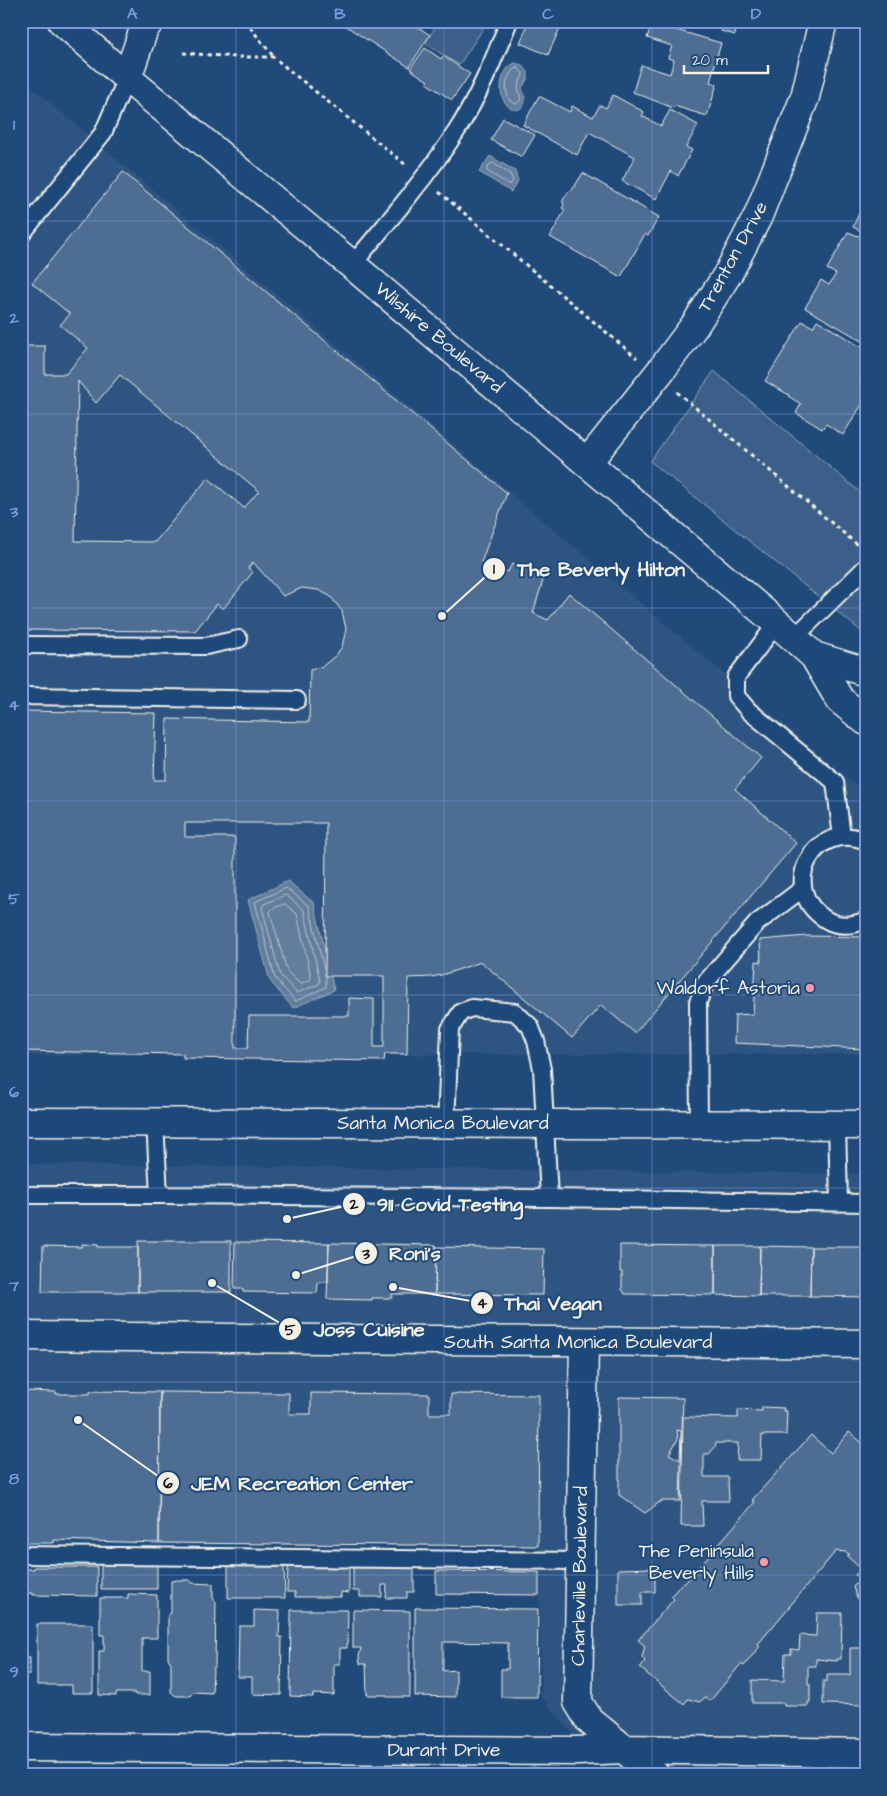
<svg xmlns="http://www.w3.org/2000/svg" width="887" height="1796" viewBox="0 0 887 1796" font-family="'Architects Daughter',sans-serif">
<rect width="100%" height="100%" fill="#1f4a7a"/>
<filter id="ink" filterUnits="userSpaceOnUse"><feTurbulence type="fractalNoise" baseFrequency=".02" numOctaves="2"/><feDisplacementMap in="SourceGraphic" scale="10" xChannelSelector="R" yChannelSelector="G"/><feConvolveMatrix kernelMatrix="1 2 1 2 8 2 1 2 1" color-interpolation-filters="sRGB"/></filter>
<g filter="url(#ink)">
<path fill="#2d5581" d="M21,78l845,716v260l-845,1z
M21,1164l845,10v601h-259l-66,-78 -2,-150 -518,-4z"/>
<path fill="#3a5f88" stroke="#97a8b8" d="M439,21h49l-29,44 -34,-22z
M714,371l152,126v138l-216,-174z"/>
<path fill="#627e9d" stroke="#9cacbb" d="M515,63l7,2 6,7v6l-6,10c3,9 7,17 -5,22 -22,-3 -20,-40 -2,-47z
M490,156l25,15 3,10 -7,11 -32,-20z
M288,881l26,22 20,87 -41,18 -23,-27 -22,-81z"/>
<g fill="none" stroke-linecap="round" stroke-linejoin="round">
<path stroke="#bac3ca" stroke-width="1" d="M518,68l5,6 -5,13 3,13 -5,4 -6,-3c-6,-12 -5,-22 4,-32z
M493,163l17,11 3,6 -2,4h-3l-21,-13v-2l3,-5z
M286,895l18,15 16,71 -1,3 -22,9 -17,-18 -18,-67 1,-3z
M285,904l12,10 14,63 -1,3 -10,4 -13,-13 -17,-59 2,-3z
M324,969l-15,-63 -23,-18 -31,14 20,76 19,22 2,1 30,-14v-10"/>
</g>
<path fill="#4d6e92" stroke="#f4f1e8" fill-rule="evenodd" d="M338,21h71l21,14 -21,32z
M529,21h34l-15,34 -28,-12z
M695,21h43l-3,14 -14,-4v-2z
M652,23l69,20 -11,39 7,2 -10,32 -33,-10 -1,2 -40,-16 8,-27 29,9 4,-14 -6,-2 4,-12 -25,-8z
M425,48l16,11 2,-3 27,18 -18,26 -26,-17 2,-2 -18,-12z
M613,95l31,17 -2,4 19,10 9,-16 28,15 -12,22 6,3 -14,26 -7,-5 -15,28 -34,-18 13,-24 -46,-25 -12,23 -54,-30 16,-29 31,16 2,-6 21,11 7,-12 6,3z
M503,118l32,17 -13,22 -31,-17z
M123,172l384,321 -26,69 27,10 4,-8 32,13 -11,36 15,7 21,-27 192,165 -26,31 61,54 -161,190 -34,-28 -29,33 -91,-76 -36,12 -13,3 -24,1 -1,76h-22l-1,7 -201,-3v-4l-162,-3v-340l135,2 -2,67h12l1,-61 142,3 1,-52 13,-4 12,-10 7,-9 4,-18 -4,-18 -12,-15 -12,-6 -16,-2 -19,8 -30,-34 -5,6 5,4 -30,37 -6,-5 -22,27 -174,-1v-284h24v28h21l22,-26 -28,-23 10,-11 -38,-31zM120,375l139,116 -15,17 -36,-30 -53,64 -80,-1 3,-160 18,22zM185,823h141l-1,153h59v71h-10v-48l-25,-1v18h-100l-1,32h-13v-211h-50z
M583,173l76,44 -11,19 -3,-2 -24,43 -71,-40 15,-27 -3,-2 2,-3 -1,-2v-3l5,-8 4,-2z
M866,197v36l-13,-6z
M848,232l18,7v104l-61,-35 16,-28 8,5 7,-11 -9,-5z
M817,320l49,30v22l-6,10 6,4v12l-23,37 -17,-11 -4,5 -26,-16 5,-9 -13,-8 1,-1 -24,-14 37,-60 11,6z
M807,936l59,1v112l-132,-6 1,-28 18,-1 3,-53 5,1 -1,-22z
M138,1241h93v51h-93z
M235,1242l94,1 -1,39h-10l-1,11 -74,-1v-3h-9z
M329,1243l107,2 -1,49h-43v4h-20v2l-45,-1z
M82,1244l16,1v2h40v45h-96l1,-46 39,1z
M620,1245l95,1v49l-90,-1 -3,-5v-17h-2z
M715,1246h45l-1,50 -44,-1z
M760,1246l51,1 -1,49h-51z
M436,1247l108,2 -1,46 -108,-1z
M811,1247h55v50l-56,-1z
M21,1391l35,1v2h34v-3l70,1 -1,151 -105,-3v3h-33z
M160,1392l129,1v21h22v-21l118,1v20h22v-20l88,1 -1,151 -379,-3z
M619,1397l64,1 -3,103h-19l-16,12 -26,-18zM677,1430l4,1 -1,29 -11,-6 9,-15z
M762,1407l22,1 -1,3h4l-1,24h-24l-1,25h-24l1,-17h-22l-1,4 -6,7h-5v23h24l1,24h-27l1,25h-22l2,-109 55,1v-8l24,1z
M849,1432l17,14v164l-10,-14 -3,-9 7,-8 -5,-4 6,-6 -14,-13 2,-2 -3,-2 -10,-1 -78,93 2,2 -16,20 -3,-2 -31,37 -5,-4 -5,5 -12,-3 -4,5 -44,-36 5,-7 -3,-4 3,-11 -7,-6 36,-41 -3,-3 12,-14 2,1 70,-81 -3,-2 59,-65 20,18z
M101,1563l56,1v25h-56z
M228,1565h56l1,33h-57z
M288,1566l61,1v26l-8,-1v5h-46v-5h-8z
M34,1567h63v29l-64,-1v-2h-12v-24h13z
M353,1567h61v25h-7v6h-21l1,-13h-5v12h-22v-6h-7z
M655,1568v24h-13v13h-24v-36z
M436,1571l103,1v23l-103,-1z
M178,1580h12l2,3 21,1v14l3,4 -1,64 -2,3 -1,24 -19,-1 -3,4h-14l-5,-4v-29l-3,-5v-43l3,-2v-32z
M128,1594l29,1v43h-15v33h8v24h-15v-2h-19v3l-17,-1v-44h5v-16h-4v-37h28z
M415,1608l123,1 -1,88h-36v-28h7v-26l-65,-1v29l13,-1v27l-41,-1z
M254,1610l26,1 -1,26h3l-1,58 -29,-1v-17h-14l1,-51h15z
M291,1610h57l-1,38h-7v16h-6v31l-21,-1v3l-23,-1z
M353,1610l57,1v86h-23l-1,-2h-19l-1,-31h-6l-1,-8 2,-8h-8z
M817,1613h25l-1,46h-4v2l-21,-2v7h-8v18h2v18h-2v4h-24v-3h-32v-23l32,1 1,-27h6v-5l8,1 1,-15 16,1z
M37,1624h56v69h-21v-8h-35z
M850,1648h16v57l-43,-1v-23h4v-6h23z
M21,1657l9,1v17h-8v6z"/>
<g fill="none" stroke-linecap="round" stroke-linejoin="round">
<g stroke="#f4f1e8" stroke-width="20">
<path id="lane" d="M21,235l82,-102 24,-55
M352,265c36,-43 73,-86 104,-133 22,-34 38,-73 53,-111
M777,623l-41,54v19l13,15 86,71 7,55
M794,638l72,-71
M21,645l185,1 33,-7
M21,696l276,4
M866,841c-52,-22 -89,47 -41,78 12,8 28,7 41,1
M699,1124l-1,-122 8,-20 51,-59 45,-34
M446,1125l4,-96 11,-17 11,-4 43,4 15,14 6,15 6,28 7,129 317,5
M837,1125l2,76
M21,1195h138l-4,-73
M159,1195l390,3
M21,1555l560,6"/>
</g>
<g stroke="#f4f1e8" stroke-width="31">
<path id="street" d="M127,78l17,-49 6,-8
M587,463l75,-94 33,-44 34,-53 29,-56 47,-119 18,-76
M584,1342l-6,360 11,18 66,55
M21,1747l557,4 45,-2 243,4"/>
</g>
<g stroke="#f4f1e8" stroke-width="31">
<path id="secondary" d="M21,1336l845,8"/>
</g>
<g stroke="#f4f1e8" stroke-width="31">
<path id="primary" d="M62,21l65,57 225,187 425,358 37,33 26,44 26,21
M814,656l52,16
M21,1122l845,3"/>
</g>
<path stroke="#f4f1e8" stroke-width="3" stroke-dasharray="4 4" stroke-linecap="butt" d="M245,21l28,35
M183,53l53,4h37l133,108
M439,192l198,166
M677,392l182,154"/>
<use href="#lane" stroke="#1f4a7a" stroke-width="16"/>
<use href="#street" stroke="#1f4a7a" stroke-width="28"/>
<use href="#secondary" stroke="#1f4a7a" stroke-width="28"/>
<use href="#primary" stroke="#1f4a7a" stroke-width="28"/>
</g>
</g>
<path fill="none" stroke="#7e97df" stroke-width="1" stroke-opacity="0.55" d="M236,21v1754M444,21v1754M652,21v1754M21,221h845M21,414h845M21,608h845M21,801h845M21,995h845M21,1188h845M21,1382h845M21,1575h845"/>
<g fill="#ff9aa2" stroke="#1f4a7a" stroke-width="2">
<circle cx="810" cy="988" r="5"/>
<circle cx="764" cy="1562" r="5"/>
</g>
<g text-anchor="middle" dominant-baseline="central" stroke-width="4" stroke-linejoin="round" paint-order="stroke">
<g font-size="19" fill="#f4f1e8" stroke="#1f4a7a">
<text transform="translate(733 257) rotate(-61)">Trenton Drive</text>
<text transform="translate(439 338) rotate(40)">Wilshire Boulevard</text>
<text x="443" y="1123">Santa Monica Boulevard</text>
<text x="578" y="1342">South Santa Monica Boulevard</text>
<text transform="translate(580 1576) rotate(-89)">Charleville Boulevard</text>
<text x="444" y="1750">Durant Drive</text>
</g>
<g font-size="19" fill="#f4f1e8" stroke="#1f4a7a" text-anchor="end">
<text x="800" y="988">Waldorf Astoria</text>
<text x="754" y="1551">The Peninsula<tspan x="754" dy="22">Beverly Hills</tspan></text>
</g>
</g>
<path fill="none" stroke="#f4f1e8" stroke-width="2" d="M442 616L494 569M287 1219L354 1204M296 1275L366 1253M393 1287L482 1303M212 1283L290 1329M78 1420L168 1483"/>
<g fill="#f4f1e8" stroke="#1f4a7a" stroke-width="2">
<circle cx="442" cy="616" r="5"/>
<circle cx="287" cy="1219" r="5"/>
<circle cx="296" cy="1275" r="5"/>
<circle cx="393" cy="1287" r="5"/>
<circle cx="212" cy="1283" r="5"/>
<circle cx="78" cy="1420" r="5"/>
<circle cx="494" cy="569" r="12"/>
<circle cx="354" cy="1204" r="12"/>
<circle cx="366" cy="1253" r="12"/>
<circle cx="482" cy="1303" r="12"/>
<circle cx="290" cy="1329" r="12"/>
<circle cx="168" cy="1483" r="12"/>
</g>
<g font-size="15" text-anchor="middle" font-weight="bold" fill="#111">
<text x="494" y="574">1</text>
<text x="354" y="1209">2</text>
<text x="366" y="1259">3</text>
<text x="482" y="1308">4</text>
<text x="290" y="1335">5</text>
<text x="168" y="1488">6</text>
</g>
<g font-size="20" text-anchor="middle" font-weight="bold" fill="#f4f1e8" stroke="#1f4a7a" stroke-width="4" stroke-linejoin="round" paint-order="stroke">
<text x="601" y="576">The Beverly Hilton</text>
<text x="450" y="1211">911 Covid Testing</text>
<text x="415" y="1260">Roni's</text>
<text x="553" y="1310">Thai Vegan</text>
<text x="369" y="1336">Joss Cuisine</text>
<text x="302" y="1490">JEM Recreation Center</text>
</g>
<rect width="887" height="1796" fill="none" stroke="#1f4a7a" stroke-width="55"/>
<path d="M684 65v8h84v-8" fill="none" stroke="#f4f1e8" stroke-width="2.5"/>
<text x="692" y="65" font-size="15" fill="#f4f1e8" stroke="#1f4a7a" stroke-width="4" paint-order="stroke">20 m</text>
<rect x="28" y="28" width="832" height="1740" fill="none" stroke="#7e97df" stroke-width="2"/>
<g font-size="16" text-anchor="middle" font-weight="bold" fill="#7e97df">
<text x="132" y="19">A</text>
<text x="340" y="19">B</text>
<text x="548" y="19">C</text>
<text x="756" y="19">D</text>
<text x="14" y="130">1</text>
<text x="14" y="323">2</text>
<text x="14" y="517">3</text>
<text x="14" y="710">4</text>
<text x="14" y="904">5</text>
<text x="14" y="1097">6</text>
<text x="14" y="1291">7</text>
<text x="14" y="1484">8</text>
<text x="14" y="1677">9</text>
</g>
</svg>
